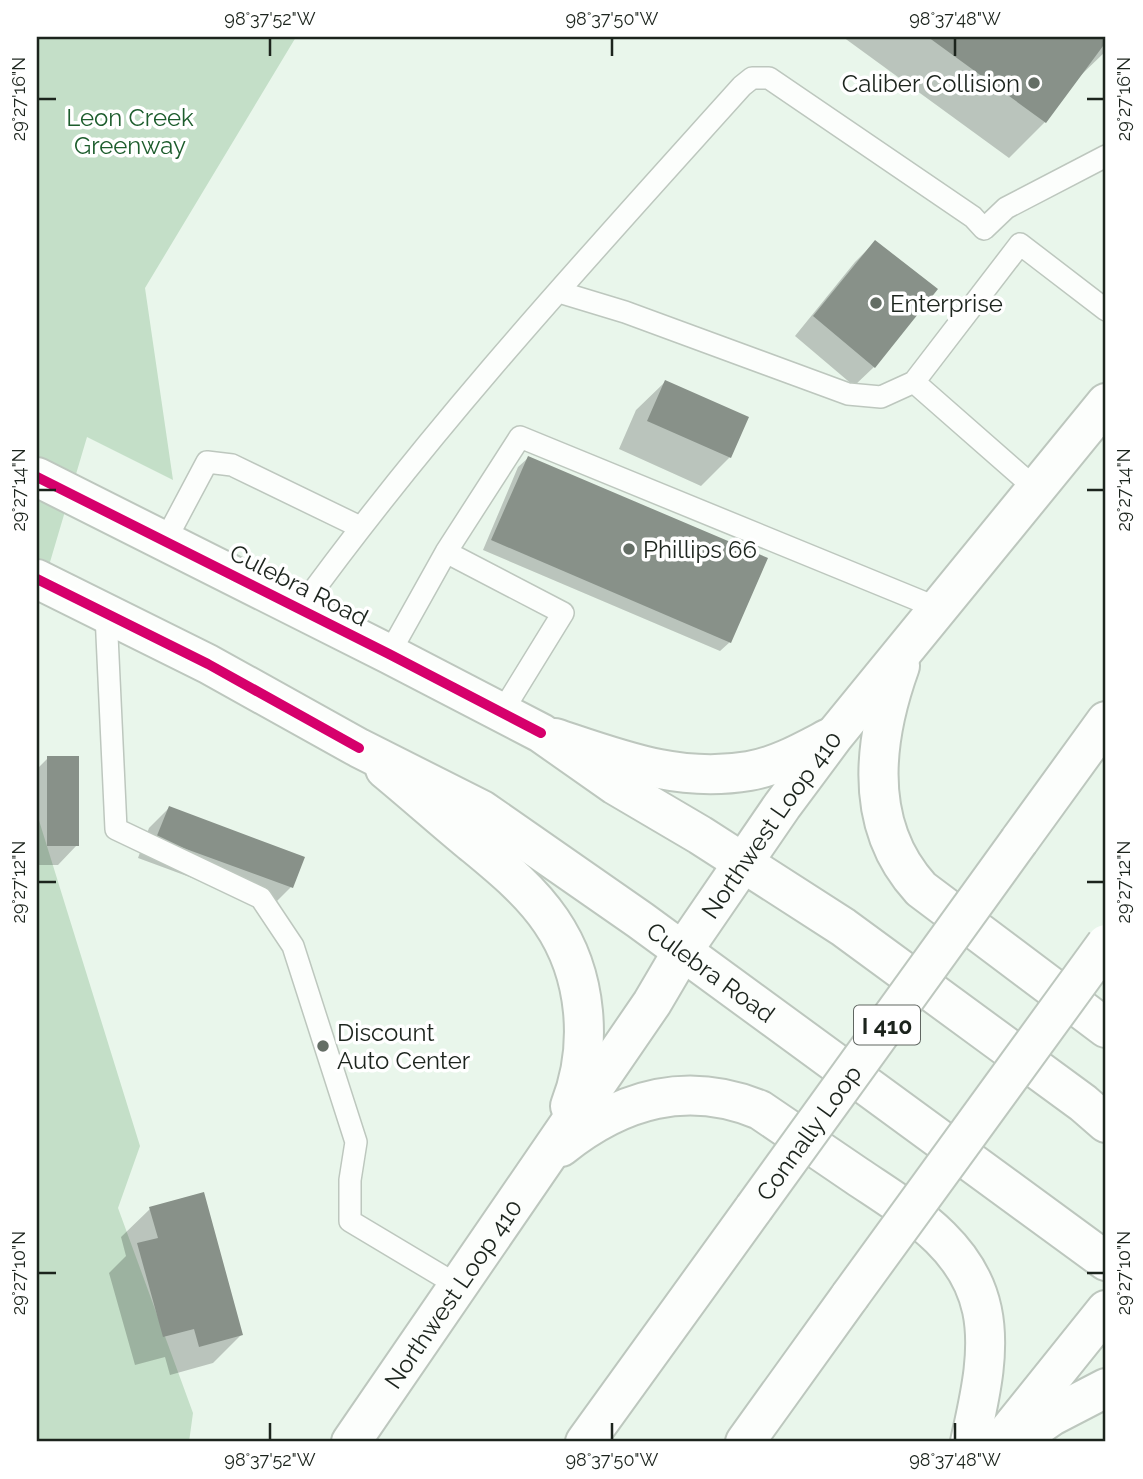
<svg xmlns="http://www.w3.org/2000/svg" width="1143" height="1479" viewBox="0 0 1143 1479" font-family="Raleway,sans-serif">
<rect width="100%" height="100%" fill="#e9f6eb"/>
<path fill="#c4dfc8" d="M37,37h259l-151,251 28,192 -86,-43 -50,169z
M37,814l103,332 -22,62 75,205 -4,29h-152z"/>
<path fill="#0003" d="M843,37h263v14l-26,25 -35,46 -36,36z
M875,242l-1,125 -20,19 -59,-50 60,-74z
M665,382l65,75 -29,29 -82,-37 17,-39z
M528,458l202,184 -10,9 -237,-101 35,-83z
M48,758l29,87 -19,20h-21v-96z
M169,808l134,50 -12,29 -20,20 -133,-49 11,-30z
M150,1209l91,126 -28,28 -43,12 -5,-18 -30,8 -26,-92 17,-17 -5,-19z"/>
<path fill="#889189" d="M928,37h178v5l-60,81z
M875,240l63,49 -63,79 -62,-52z
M665,380l84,37 -18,41 -84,-37z
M528,456l240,102 -37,85 -240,-103z
M47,756h32v90h-32z
M169,806l136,51 -12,31 -137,-50z
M204,1192l39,143 -44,12 -5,-18 -31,8 -26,-94 21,-5 -9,-31z"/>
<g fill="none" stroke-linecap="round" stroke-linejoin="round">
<g stroke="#bdc7be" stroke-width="24">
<path id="lane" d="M559,292l66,20 223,82 33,3 33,-15
M1036,489l-122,-107 106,-138 86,66
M165,541l42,-79 25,3 128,62
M446,552l117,61 -61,99
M300,609c134,-185 290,-354 442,-523l10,-8h17l204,139 11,12 22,-21 100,-52
M106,614l10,215 145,69 32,48 63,196 -6,38v41l107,64
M389,654l57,-102 74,-115 420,172"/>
</g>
<g stroke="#bdc7be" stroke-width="42">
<g id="secondary">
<path d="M900,666c-27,75 -37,160 21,223l185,139"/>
<path d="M555,738c66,22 124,45 194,33 29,-5 55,-20 80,-33"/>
<path d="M385,769c29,24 57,49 86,73 29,24 59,48 80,79 37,54 42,126 19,185"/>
<path d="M561,1147c60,-48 126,-67 199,-37 32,22 65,44 97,66 52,35 111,68 125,134 9,43 -3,90 -12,132"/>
<path d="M1016,1441l36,-25 54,-28"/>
<path id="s1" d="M351,1442l301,-439 30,-51 100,-146 52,-70 272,-333"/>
<path d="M1000,1442l106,-132"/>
</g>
</g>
<g stroke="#bdc7be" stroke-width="42">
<g id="primary">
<path d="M37,477l352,177 152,79 74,52 85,50 143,92 240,176 23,20"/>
<path id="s2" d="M37,579l171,85 151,84 123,62 158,110 466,341"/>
</g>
</g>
<g stroke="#bdc7be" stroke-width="42">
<path id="highway" d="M1019,841l87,-120
M585,1442l169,-234
M745,1442l105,-146"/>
</g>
<use href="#lane" stroke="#fcfefc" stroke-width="21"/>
<use href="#secondary" stroke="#fcfefc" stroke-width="38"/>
<use href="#primary" stroke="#fcfefc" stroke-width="38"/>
<use href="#highway" stroke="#fcfefc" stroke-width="38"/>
<g stroke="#bdc7be" stroke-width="42" stroke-linecap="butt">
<g id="highway-bridge">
<path id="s3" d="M754,1208l265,-367"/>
<path d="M850,1296l256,-352"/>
</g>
</g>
<use href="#highway-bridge" stroke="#fcfefc" stroke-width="38"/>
<g stroke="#fff" stroke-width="15">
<path id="cycleway" d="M37,477l352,177 152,79
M37,579l171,85 151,84"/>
</g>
<use href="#cycleway" stroke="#d6006c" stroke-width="10"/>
</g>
<path fill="none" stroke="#1c241d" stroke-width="2.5" d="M270,38v18M612,38v18M955,38v18M38,99h18M1087,99h17M38,490h18M1087,490h17M38,882h18M1087,882h17M38,1273h18M1087,1273h17M270,1423v17M612,1423v17M955,1423v17"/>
<g fill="#646e65" stroke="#fff" stroke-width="2.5">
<circle cx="1034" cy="83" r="7"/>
<circle cx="876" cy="303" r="7"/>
<circle cx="629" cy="549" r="7"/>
<circle cx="323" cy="1046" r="7"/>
</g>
<g text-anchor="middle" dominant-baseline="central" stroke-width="7" stroke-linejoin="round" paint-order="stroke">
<rect fill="#fff" stroke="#606661" stroke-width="2" x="854" y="1005.5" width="66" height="39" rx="5"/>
<g font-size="23" font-weight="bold" fill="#1c241d">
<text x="887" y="1025">I 410</text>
</g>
<g font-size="24" fill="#1c241d" stroke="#fff" text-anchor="start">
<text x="1020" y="83" text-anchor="end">Caliber Collision</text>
<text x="890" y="303">Enterprise</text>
<text x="643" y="549">Phillips 66</text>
<text x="337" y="1032">Discount<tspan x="337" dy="28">Auto Center</tspan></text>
</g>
<g font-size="24" fill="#1d5d2d" stroke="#fff">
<text x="130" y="117">Leon Creek<tspan x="130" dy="28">Greenway</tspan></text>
</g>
<g font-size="24" fill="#1c241d" stroke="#fff">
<text transform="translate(299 585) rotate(27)">Culebra Road</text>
<text stroke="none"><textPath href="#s1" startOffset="747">Northwest Loop 410</textPath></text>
<text stroke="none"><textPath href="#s2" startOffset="782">Culebra Road</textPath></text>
<text stroke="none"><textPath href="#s3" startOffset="93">Connally Loop</textPath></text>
<text stroke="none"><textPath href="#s1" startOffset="180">Northwest Loop 410</textPath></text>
</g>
</g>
<rect width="1143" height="1479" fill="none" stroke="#ffffff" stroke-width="77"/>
<rect x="38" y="38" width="1066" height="1402" fill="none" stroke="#1c241d" stroke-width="2.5"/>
<g font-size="18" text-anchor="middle" fill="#1c241d">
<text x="270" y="25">98°37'52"W</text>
<text x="612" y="25">98°37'50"W</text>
<text x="955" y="25">98°37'48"W</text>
<text transform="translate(19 99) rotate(-90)" y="6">29°27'16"N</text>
<text transform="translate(1124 99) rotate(-90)" y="6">29°27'16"N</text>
<text transform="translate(19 490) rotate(-90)" y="6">29°27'14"N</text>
<text transform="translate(1124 490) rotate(-90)" y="6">29°27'14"N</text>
<text transform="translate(19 882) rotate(-90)" y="6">29°27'12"N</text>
<text transform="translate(1124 882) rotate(-90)" y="6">29°27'12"N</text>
<text transform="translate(19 1273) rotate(-90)" y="6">29°27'10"N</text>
<text transform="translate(1124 1273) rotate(-90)" y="6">29°27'10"N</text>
<text x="270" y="1466">98°37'52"W</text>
<text x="612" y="1466">98°37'50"W</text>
<text x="955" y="1466">98°37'48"W</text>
</g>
</svg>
